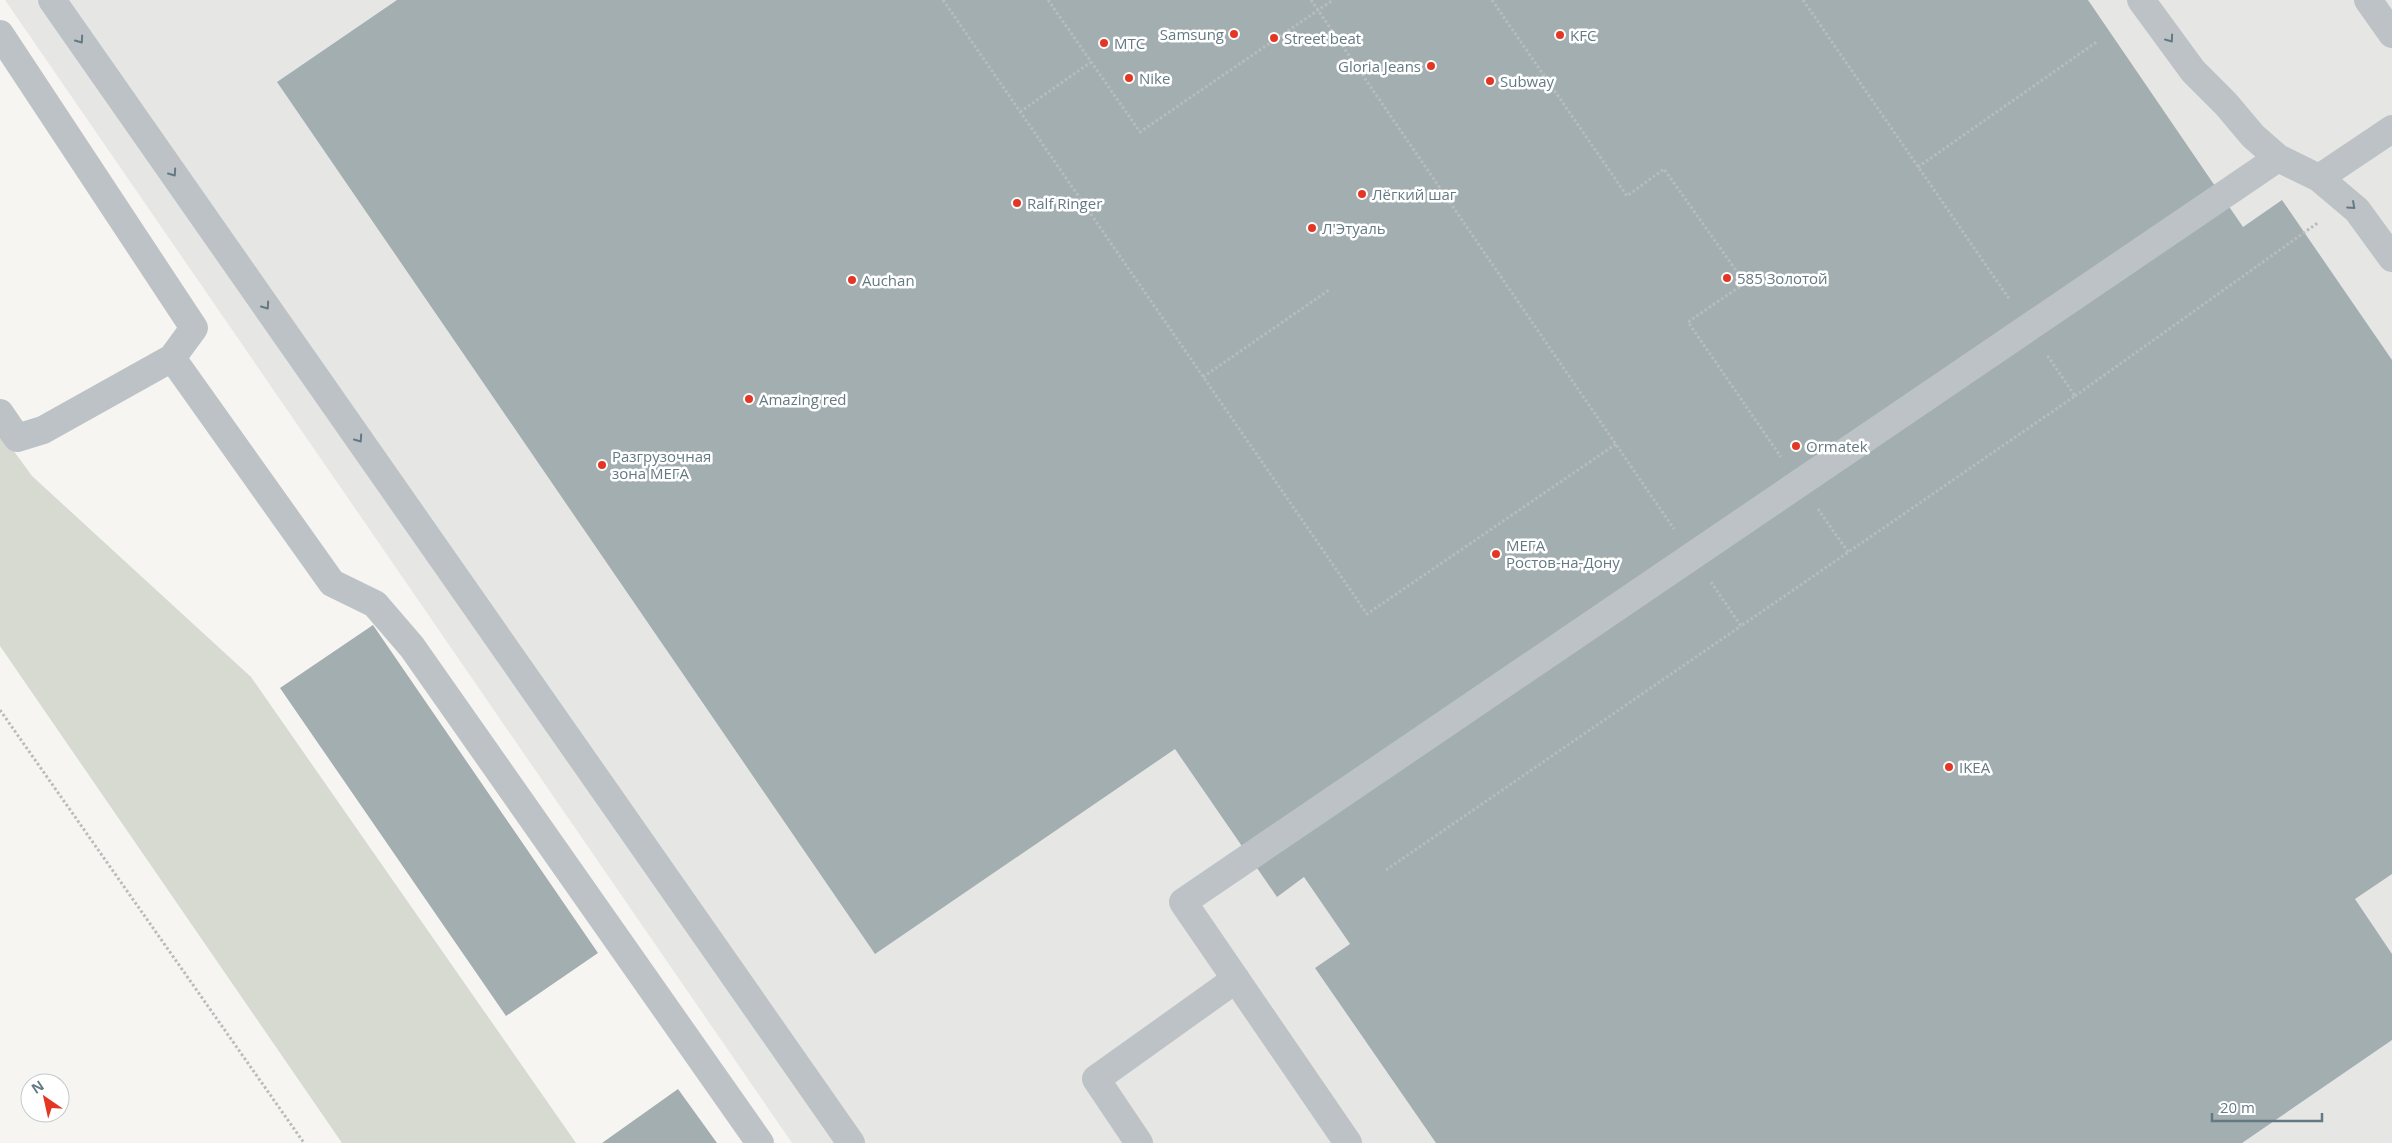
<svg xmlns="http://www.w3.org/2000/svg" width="2392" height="1143" viewBox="0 0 2392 1143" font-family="'Open Sans',sans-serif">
<rect width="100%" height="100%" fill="#f6f5f2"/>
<path fill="#e6e7e5" d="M5,0h2387v1143h-1600z"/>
<path fill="#d6dad1" d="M0,432l32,44 219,201 325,466h-234l-342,-497z"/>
<path fill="#a3aeb1" d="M397,0h1691l155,227 39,-27 110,160v514l-37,25 37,55v86l-150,103h-806l-121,-175 35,-24 -46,-67 -27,20 -102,-148 -300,205 -598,-872z
M373,625l225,328 -92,63 -226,-328z
M678,1089l39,54h-115z"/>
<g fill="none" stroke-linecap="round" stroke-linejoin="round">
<path stroke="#b8bcbe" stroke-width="3" stroke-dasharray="2.5 2.5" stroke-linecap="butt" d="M943,0l424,614 249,-170
M1048,0l92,132 193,-132
M1311,0l363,529
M1492,0l135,196 37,-27 81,114 -57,39 93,135
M1803,0l207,300
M1020,112l71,-50
M1918,167l180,-126
M1203,377l126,-87
M2075,396l244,-174
M1818,509l30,43
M1711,582l30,44 334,-230 -28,-41
M0,710l304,433
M1386,870l355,-244"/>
<path stroke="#bcc2c5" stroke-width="28" d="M52,0l799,1143
M2141,0l52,71 33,33 27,32 25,22 41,20 38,32 35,48
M2368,0l24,34
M0,34l194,294 -22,30 160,225 43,21 37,43 348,496
M2319,178l73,-49
M0,413l17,25 26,-8 129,-72
M1139,1143l-43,-64 140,-100
M1348,1143l-165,-241 1095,-744"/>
</g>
<defs><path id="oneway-chevron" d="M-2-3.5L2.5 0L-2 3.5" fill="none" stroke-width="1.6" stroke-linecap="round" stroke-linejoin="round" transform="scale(1.25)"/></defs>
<g stroke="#647a83">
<use href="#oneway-chevron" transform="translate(2170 39) rotate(54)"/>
<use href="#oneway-chevron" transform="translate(80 40) rotate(55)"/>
<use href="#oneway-chevron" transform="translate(173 173) rotate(55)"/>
<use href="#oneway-chevron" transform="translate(2352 206) rotate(42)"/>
<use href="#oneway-chevron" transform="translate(266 306) rotate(55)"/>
<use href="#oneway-chevron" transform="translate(359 439) rotate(55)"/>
</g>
<g fill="#e43624" stroke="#fff" stroke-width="2">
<circle cx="1234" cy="34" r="5"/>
<circle cx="1560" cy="35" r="5"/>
<circle cx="1274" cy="38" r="5"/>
<circle cx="1104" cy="43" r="5"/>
<circle cx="1431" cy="66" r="5"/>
<circle cx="1129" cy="78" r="5"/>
<circle cx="1490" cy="81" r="5"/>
<circle cx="1362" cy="194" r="5"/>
<circle cx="1017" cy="203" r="5"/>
<circle cx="1312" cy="228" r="5"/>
<circle cx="1727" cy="278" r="5"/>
<circle cx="852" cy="280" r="5"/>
<circle cx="749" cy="399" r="5"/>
<circle cx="1796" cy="446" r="5"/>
<circle cx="602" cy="465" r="5"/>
<circle cx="1496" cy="554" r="5"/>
<circle cx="1949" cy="767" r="5"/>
</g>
<g text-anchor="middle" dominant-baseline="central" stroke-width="5" stroke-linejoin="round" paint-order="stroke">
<g font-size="15" fill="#647a83" stroke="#fff" text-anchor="start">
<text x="1224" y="34" text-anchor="end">Samsung</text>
<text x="1570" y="35">KFC</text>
<text x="1284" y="38">Street beat</text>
<text x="1114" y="43">МТС</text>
<text x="1421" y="66" text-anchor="end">Gloria Jeans</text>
<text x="1139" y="78">Nike</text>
<text x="1500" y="81">Subway</text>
<text x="1372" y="194">Лёгкий шаг</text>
<text x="1027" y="203">Ralf Ringer</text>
<text x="1322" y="228">Л'Этуаль</text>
<text x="1737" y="278">585 Золотой</text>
<text x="862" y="280">Auchan</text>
<text x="759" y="399">Amazing red</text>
<text x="1806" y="446">Ormatek</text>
<text x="612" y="456">Разгрузочная<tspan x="612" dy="17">зона МЕГА</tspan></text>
<text x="1506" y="545">МЕГА<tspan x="1506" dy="17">Ростов-на-Дону</tspan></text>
<text x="1959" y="767">IKEA</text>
</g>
</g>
<g transform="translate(45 1098) rotate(326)"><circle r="24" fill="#ffffff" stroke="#c1cacd"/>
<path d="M0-4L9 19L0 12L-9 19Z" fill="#e43624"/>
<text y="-8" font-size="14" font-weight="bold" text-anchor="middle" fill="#647a83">N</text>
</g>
<path d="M2212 1113v8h110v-8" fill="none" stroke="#647a83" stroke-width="2.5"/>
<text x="2220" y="1113" font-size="15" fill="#647a83" stroke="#ffffff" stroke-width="4" paint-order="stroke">20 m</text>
</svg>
